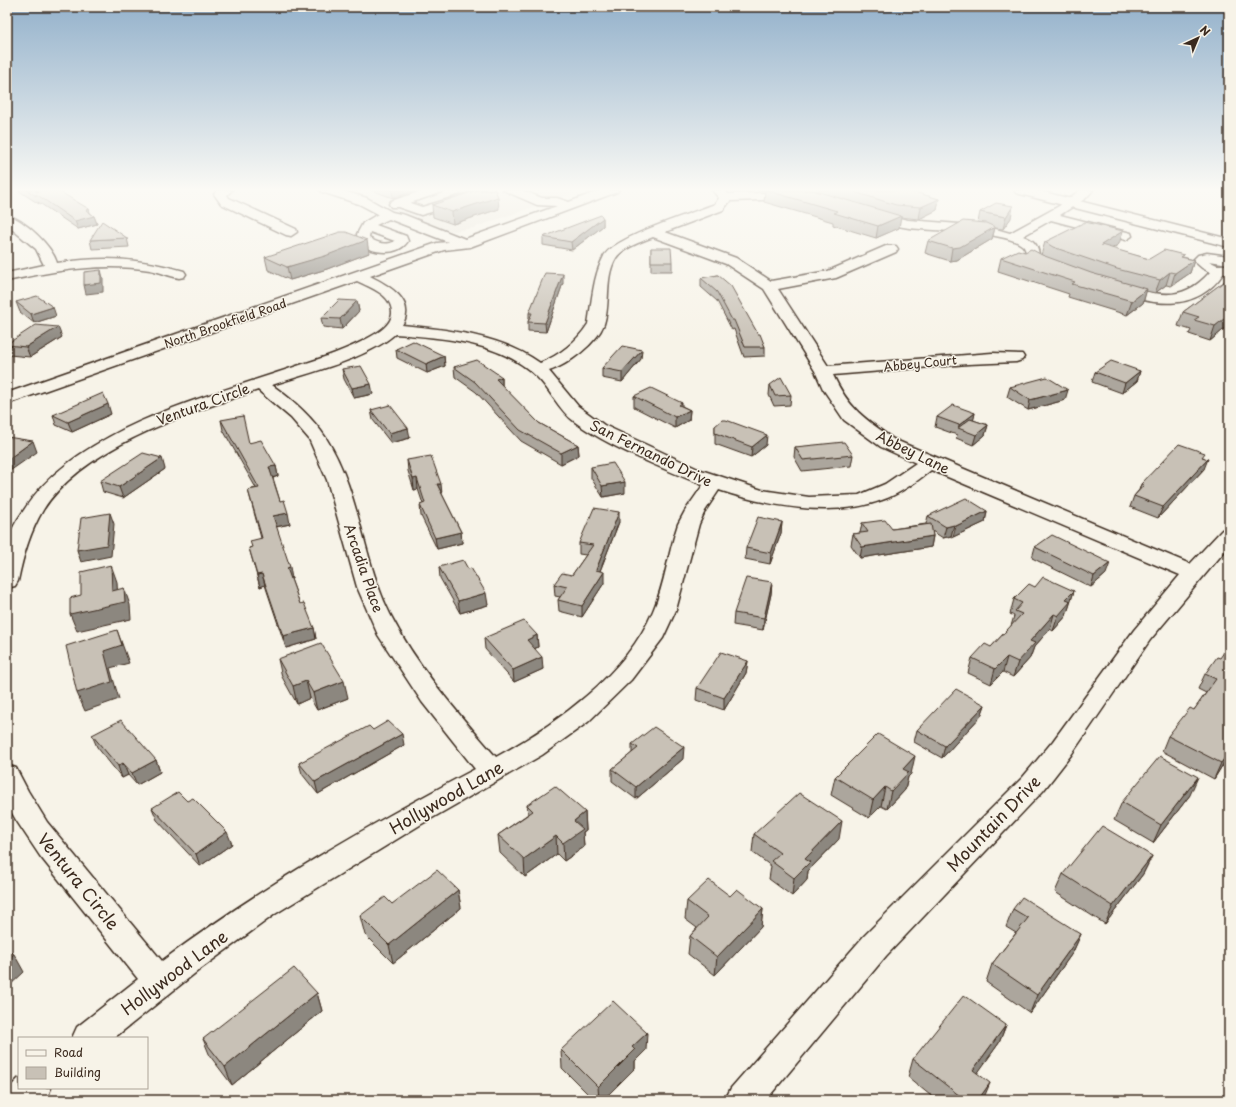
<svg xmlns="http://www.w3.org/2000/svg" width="1236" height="1107" viewBox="0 0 1236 1107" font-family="'Playpen Sans',sans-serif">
<rect width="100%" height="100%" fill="#f7f3e8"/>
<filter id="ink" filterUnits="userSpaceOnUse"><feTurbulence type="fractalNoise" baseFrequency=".025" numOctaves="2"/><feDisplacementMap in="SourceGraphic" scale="8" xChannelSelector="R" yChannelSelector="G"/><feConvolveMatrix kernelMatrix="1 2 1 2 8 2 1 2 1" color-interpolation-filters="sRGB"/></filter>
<g filter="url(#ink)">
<path fill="#e9e4d9" d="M341,190h241l-109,38 -19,3 -17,-3 -18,-6 -37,-20z"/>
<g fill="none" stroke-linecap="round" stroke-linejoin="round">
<g stroke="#3b2a1e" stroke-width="3">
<path id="minor" d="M218,190h14l-5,5 2,3 67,31 1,3 -6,4 -5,-1 -65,-31 -7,-10z
M320,190h20l27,8 25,14 13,3 60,24 92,-33 -20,-1 -34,-15h18l21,8h15l12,4 32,-12h18l-2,2 -147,55 -26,3 -74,26c18,9 47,25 32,49 47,5 99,10 138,38 20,-8 37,-22 48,-39 4,-23 5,-48 16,-68 10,-19 89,-43 111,-52l4,-6 -7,-8h13l3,4 68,-2 2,3 -6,4 -62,2 -7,9 -58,22 71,26 35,23 57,-10 58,-25h10l2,3 -2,3 -60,26 -58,11 50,77 164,-13 30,1 2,3 -2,3 -6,2 -48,2 -135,11c16,34 31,43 60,64l297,125 32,-34 7,-2v18l-79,94 -79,115 -28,36 -157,165 -120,144h-41l6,-12 133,-152 159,-159 30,-36 81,-111 46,-55 -249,-105c-15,12 -31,24 -49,30 -48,18 -116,6 -163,-10l-14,21 -6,13 -23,86 -13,28 -32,42 -43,42 -46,33 -122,70 -145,89 -76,56 -85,68h-42l5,-11 61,-48 -98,-123 -24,-36 -9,-16v-39l9,3 12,23 19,31 115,139c99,-74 205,-135 313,-192l-53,-67 -44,-67 -21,-48 -30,-107 -18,-41 -18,-21 -33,-28c-69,23 -174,56 -215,120 -13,22 -20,46 -25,71l-3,5 -8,2c0,-14 -3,-32 0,-46 3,-11 10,-22 17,-32 23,-37 61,-61 100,-81 55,-27 115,-43 173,-63 25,-8 50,-16 73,-29 9,-5 21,-12 22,-23 1,-19 -21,-26 -35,-33l-350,123v-11l430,-150 11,-1 -59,-23 -13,6 30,11 2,5c-10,16 -37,13 -50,1l-1,-8 6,-11 15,-9 -19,-10 -37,-12zM370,232l25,9c-9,5 -17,2 -26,-3zM653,237l73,27 38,25 51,82 8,18 21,31 37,27 35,16 -31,21 -26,11 -50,2 -47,-7 -64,-21 -94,-44 -26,-19 -29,-35c19,-6 48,-28 55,-47 7,-21 0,-46 12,-66 6,-10 27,-17 37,-21zM395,334c47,4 104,7 141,42 15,14 22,34 39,46 34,25 89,47 128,63l-18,26 -7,13c-10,29 -13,60 -25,87 -27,64 -98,114 -157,146 -39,-45 -79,-90 -106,-143 -28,-56 -30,-123 -64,-176 -14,-21 -33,-38 -54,-53 36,-12 95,-26 123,-51z
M425,190h19l-2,2 -32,11 12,4 57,-17h15l1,2 -2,2 -72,21 -23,-8h-7l-2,-3 2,-3z
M1080,190h13l-7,8 -26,17 71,18 1,3 -6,4 -75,-20 -28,16c10,4 15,8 16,19l17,8 2,3 -2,3h-10l-18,-9c-3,-5 -1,-10 -5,-14 -16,-15 -90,-15 -114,-18 -13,-2 -28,-6 -41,-9l-2,-3 6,-4 36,8 77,6 25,7 49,-27z
M7,215c18,5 45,31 50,48 48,-7 80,-5 127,8l2,3 -2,3 -5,1c-10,-2 -19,-6 -29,-8 -48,-8 -97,1 -143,11v-8l37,-8 -8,-16 -29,-24z
M1207,253l22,3v8l-20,-3 8,4h12v8l-6,1c-28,40 -71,31 -111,17l-2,-3 2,-3 5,-1c38,9 63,22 93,-12l-8,-4 -9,-8 5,-5z
M19,1078v10h32l-5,12h-39l2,-12z"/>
</g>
<g stroke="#3b2a1e" stroke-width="3">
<path id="major" d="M1014,190h22l193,49v8l-213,-54z"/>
</g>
<use href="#minor" fill="#f7f3e8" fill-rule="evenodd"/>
<use href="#major" fill="#f7f3e8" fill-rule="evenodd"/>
</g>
<path fill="#aca69d" stroke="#3b2a1e" d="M19,190h19v1l51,18 1,4 4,3 3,8 -19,5 -40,-27 1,2 -20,-13z
M371,190h46l-24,8z
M757,190h150l32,9 -2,11 -18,9 -19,-2 -1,11 -23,10 -43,-13v-3l-69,-20 1,-11z
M432,205l67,4 -46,15 -20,-7z
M980,212l31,6 -8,11 -8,-1 -3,11 -35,21 -7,1 -25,-8 3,-12 50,-19z
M603,218v8l-31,24 -29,-5v-8z
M127,238l2,9 -37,2 -2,-9z
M1045,242l74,2 -7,5 37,10 34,-2 11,3 -4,13 -19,13 -5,-1 -11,8 -9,-2 -3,12 -16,12 -59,-18 1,-3 -71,-23 3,-13 24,-6 19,4 -3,-1z
M651,248l21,14v9h-21z
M369,253l-42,16 -37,11 -22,-10 -3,-13z
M718,275l40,59 7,13v9l-21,1 -10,-28 -2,1 -15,-29 -16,-14v-9z
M1229,278v47l-19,16 -21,-7 2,-4 -13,-4 5,-14z
M563,283l-17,49 -18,-1v-9l1,-4v-5z
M357,301l2,10 -17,18 -19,-2 -2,-9z
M16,302l40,14 -22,7 -14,-11z
M62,337l-32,20 -21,-2 -2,-6v-5z
M396,349l48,7 1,10 -18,7 -30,-15z
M641,359l-19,23 -20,-4v-10z
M454,367l48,10v9l37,37 39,22 1,10 -18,9 -40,-23 -45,-49 -21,-15z
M342,369l31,25 -19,4 -10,-19z
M1140,371l-3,10 -15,12 -30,-11 3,-10z
M770,385l21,10 -1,10 -16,1 -5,-11z
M1010,387l55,13 -37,10 -21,-13z
M634,396l48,7v3l8,4 -1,10 -14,8 -41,-21z
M371,410l39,28 -19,5 -18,-23z
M975,413l-2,7 15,5 -3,10 -12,10 -17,-7 1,-3 -22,-8 2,-10z
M111,414l-39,18 -16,-7 -3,-10z
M221,420l29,23 26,23 2,10 -5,2 7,23 10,23 -14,3 16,52h-1l9,25 14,24 2,11 -30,9 -21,-63 -5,2 -11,-39 3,-1 9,-9 -13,-48 8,-2 -33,-58z
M715,426l51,19 -15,12 -36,-13z
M1229,427v20l-4,-1v-8z
M795,447l58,8 -2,11 -49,5 -8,-14z
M1204,457v12l-46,49 -28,-11 4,-11 5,-6 2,-6z
M407,460l35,34 19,38 1,11 -25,6 -16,-33 -1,-11 3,-1 -5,-15 -4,1 -6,-19z
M591,467l34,26 -22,4 -12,-19z
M165,469l-42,29 -20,-6 -3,-11z
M987,511l-2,11 -32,15 -2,-1 -8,2 -11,-7 1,5 -2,11 -71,11 -9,-13 2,-11 7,-1 2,-10 30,6 34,-5 2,-8z
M619,522l-19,49 4,12 -22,34 -23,-6 -1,-11 2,-3 -5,-1 -1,-12 18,-9 14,-20 -7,-1v-11z
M782,522l-1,11 -11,31 -25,-5 1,-11z
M1035,547l71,27 -15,13 -59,-29z
M439,567l29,2 20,36 -28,8 -20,-35z
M772,582l-1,12 -8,36 -30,-5 1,-12z
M1035,587l39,4 -8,25 -13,15 -3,-2 -16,18 -4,11 -17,19 -10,-5 -12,12 -23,-11 4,-15 19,-11 20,-21 3,-10 -4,-2 4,-15z
M537,635l1,12 -4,2 9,20 -29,13 -29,-33 -1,-11z
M1220,658l9,94v18l-7,-4 -8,13 -52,-28 6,-15 26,-26 12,-17 -8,-4 7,-15z
M278,659l70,39 -31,12 -7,-12 -13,6 -15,-27z
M748,661l-2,12 -22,37 -28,-10 1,-12z
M985,705l-4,11 -39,42 -28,-16 3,-12z
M373,730l31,15 -86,49 -16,-20 -3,-11z
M92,735l64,25 4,12 -23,13 -9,-10 -6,3 -25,-31z
M632,744l51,15 -47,40 -24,-18v-12l20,-16z
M911,774l-3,3 -3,13 -18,19 -6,-3 -12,12 -38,-23 4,-18z
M1190,795l-37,48 -39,-23 8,-18z
M527,805l58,7 1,18 -3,2 1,15 -20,14 -7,-7 -32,23 -25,-24 -2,-18 30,-21z
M152,808l80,36 -32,22 -43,-46z
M754,834l85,5 -31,32 -1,9 -15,16 -23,-17 2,-13 -19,-14z
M1152,856l-9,18 -38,50 -50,-32 8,-18z
M458,890l3,18 -68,55 -28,-28 -5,-19 32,-12z
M730,896l33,13 -2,18 -46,48 -27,-21 2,-18 7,-8 -12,-9 2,-18z
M1013,909l68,25 -8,18 -43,61 -44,-31 6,-18 24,-31 -10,-6z
M317,993l5,18 -90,74 -22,-29 -7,-17z
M1006,1025l-7,18 -22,30 6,27h-47l-28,-23 5,-18z
M561,1050h85l-11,11v7l-32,32h-9l-32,-32z"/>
<path fill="#8c877f" stroke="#3b2a1e" d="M392,190h25l-24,8z
M498,197l1,12 -46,15 -1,-12z
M939,199l-2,11 -18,9 2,-12z
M1013,206l-2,12 -8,11 3,-12z
M89,209l2,8 3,-1 3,8 -19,5 -3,-8 11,-11z
M901,216l-2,12 -23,10 2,-12z
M603,218v8l-31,24 -1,-8z
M995,227l-3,12 -35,21 -7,1 2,-13z
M1123,231l-4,13 -22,14 4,-13z
M367,240l2,13 -42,16 -37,11 -3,-13z
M1194,260l-4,13 -19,13 4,-13z
M101,270l2,8v14l-17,2 -2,-9z
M1170,272l-4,13 -11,8 5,-13z
M563,274v9l-17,49 -1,-9z
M1147,289l-4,14 -16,12 5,-14z
M357,301l2,10 -17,18 -2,-10z
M53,307l3,9 -22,7 -3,-9z
M1229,315v10l-19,16 5,-15z
M58,327l4,10 -32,20 -4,-10z
M642,350l-1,9 -19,23v-10z
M444,356l1,10 -18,7 -1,-9z
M1140,371l-3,10 -15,12 3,-10z
M502,377v10l-6,-8z
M371,384l2,10 -19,4 -2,-10z
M1068,390l-3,10 -37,10 2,-10z
M108,404l3,10 -39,18 -4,-10z
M690,410l-1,10 -14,8v-11z
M975,413l-2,10 -14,5v-3z
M988,425l-3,10 -12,10 3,-10z
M408,428l2,10 -19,5 -2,-10z
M767,435l-1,10 -15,12 1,-10z
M33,441l4,11 -30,21v-13z
M578,445l1,10 -18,9v-11z
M162,458l3,11 -42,29 -4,-11z
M1208,459l-4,10 -46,49 5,-11z
M276,466l2,10 -6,2 -3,-11z
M417,478l1,11 -4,1 -1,-11z
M625,482v11l-22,4 -1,-11z
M437,484h4l1,10z
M987,511l-2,11 -32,15 3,-11z
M619,512v10l-23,59v-11z
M110,513l4,11 -3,32 -30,6 -4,-12z
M288,513l2,11 -15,3 -2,-11z
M782,522l-1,11 -11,31 1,-11z
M954,525l-3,11 -8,2 3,-11z
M461,532l1,11 -25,6 -2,-11z
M933,536l-2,11 -71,11 2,-11z
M1110,563l-4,11 -15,13 3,-11z
M111,565l6,17 1,21 6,-15 6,17 1,14 -54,12 -7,-17 42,-23z
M290,567l2,12h-2l-3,-11z
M604,572v11l-22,34v-11z
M262,574l3,11 -5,2 -3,-12z
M772,582l-1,12 -8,36 1,-12z
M1074,591l-8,25 -13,15 5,-15 8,-17z
M486,593l2,12 -28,8 -2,-12z
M1054,614l-4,15 -16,18 -4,11 -17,19 5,-15 12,-21z
M314,628l2,11 -30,9 -3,-12z
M117,630l12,33 -19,5 9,31 -34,12 -8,-18 27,-42z
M537,635l1,12 -11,5v-12z
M542,657l1,12 -29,13 -1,-12z
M1007,657l-4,15 -12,12 4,-15z
M748,661l-2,12 -22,37v-12z
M306,681l4,17 -13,6 -4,-18z
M344,681l4,17 -31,12 -4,-17z
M985,705l-4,11 -39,42 3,-12z
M402,734l2,11 -86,49 -3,-12z
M684,747l-1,12 -47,40v-12z
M1229,752l-7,14 -8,13 7,-16z
M915,756l-4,18 -3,3 -3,13 -18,19 4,-18 12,-22z
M156,760l4,12 -23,13 -5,-12z
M123,763l5,12 -6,3 -4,-12z
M1198,777l-8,18 -37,48 8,-18z
M885,787l-4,19 -12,12 4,-18z
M585,812l1,18 -3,2 1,15 -20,14 -1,-18 11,-22z
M842,821l-3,18 -31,32 -1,9 -15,16 2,-18 11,-19z
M227,832l5,12 -32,22 -4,-12z
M556,836l1,18 -32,23 -1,-18z
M1152,856l-9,18 -38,50 8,-18z
M458,890l3,18 -68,55 -4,-18z
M763,909l-2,18 -46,48 2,-18z
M1081,934l-8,18 -43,61 7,-18z
M14,954l10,18 -17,16v-28z
M7,991l3,4 -3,2z
M317,993l5,18 -90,74 -7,-18z
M1006,1025l-7,18 -32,45 6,-18z
M647,1033l-1,17 -11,11v7l-32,32h-4l-1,-13 34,-40z
M990,1083l-7,17h-5z"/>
<path fill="#c8c1b6" stroke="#3b2a1e" d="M27,190h9v2l6,-2h15l32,19 -3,1 8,6 -19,5 -39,-27v2z
M478,190h17l3,7 -46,15 -20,-7z
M765,190h47l89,26 -23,10 -44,-13 3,-2z
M848,190h59l32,9 -18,8 -25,-2z
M996,203l17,3 -7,11 -26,-5z
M601,215l2,3 -32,24 -28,-5z
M102,221l25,17 -37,2z
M963,221l23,2 9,4 -35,20 -8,1 -24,-7z
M1085,222l38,9 -22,14 48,14 15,-9 20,5 -3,2 13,3 -19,13 -5,-1 -10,8 -43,-11 -64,-22 -8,-5z
M340,232h6l21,8 -42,16 -38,11 -22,-10z
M651,248h20l1,14h-21z
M1031,249l11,6 49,18 56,16 -15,12 -60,-17 3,-2 -74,-24 17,-8 7,2z
M101,270v13l-17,2v-13z
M545,273l18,1 -18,49 -17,-1 4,-9h-3z
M718,275l13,11 27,48h2l5,13h-20l-11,-27h-2l-15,-28 -16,-14z
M1229,278v37l-14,11 -21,-6 5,-3 -16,-5z
M37,296l16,11 -22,7 -15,-12z
M339,300l18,1 -17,18 -19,-1z
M36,325l22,2 -32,20 -19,-2v-1z
M413,341l31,15 -18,8 -30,-15z
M622,346l20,4 -20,22 -20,-4z
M477,360l25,17 -6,2 43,44 39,22 -17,8 -41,-23 -45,-48 -21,-15z
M1111,361l29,10 -15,12 -30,-11z
M361,366l10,18 -19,4 -10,-19z
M781,377l10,18 -16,1 -5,-11z
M1047,377l21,13 -38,10 -20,-13z
M651,388l31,15 -3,2 11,5 -15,7 -41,-21z
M103,393l5,11 -40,18 -15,-7z
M390,405l18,23 -19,5 -18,-23z
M953,405l22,8 -16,12 -22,-8z
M243,416l6,27 12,-3 15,26 -7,1 11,34 4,-1 4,13 -15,3 17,51 -3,1 13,36 4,-1 10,25 -31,8 -21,-62 -5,1 -8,-27 3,-1 -2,-6 12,-3 -14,-48 11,-2 -38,-68z
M970,419l18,6 -12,10 -18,-7z
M722,420h4l41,15 -15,12 -37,-14v-7z
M7,437l26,4 -26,19z
M844,442l9,13 -50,5 -8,-13z
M1179,444l26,9 -3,4 6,2 -45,48 -29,-11 10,-11 -3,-1z
M143,453l19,5 -43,29 -19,-6z
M431,456l10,28h-4l24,48 -26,6 -15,-33 5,-2 -8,-25 -4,1 -6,-19z
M613,463l12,19 -23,4 -11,-19z
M966,498l21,13 -31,15 -2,-1 -8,2 -18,-11z
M594,508l25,4 -23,58 8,2 -22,34 -24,-6 9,-13 -13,-3 8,-11 10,2 21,-30 -14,-2z
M110,513l-3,32 -30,5 4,-32z
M758,517l24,5 -11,31 -25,-5z
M885,520l7,9 39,-5 2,12 -71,11 -9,-13 15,-2 -6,-9z
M1052,535l58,28 -16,13 -59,-29z
M463,560l5,9 3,-1 15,25 -28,8 -19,-34z
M111,565l1,26 12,-3 1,14 -55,12v-16l11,-3v-23z
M1043,577l31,14 -8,8 5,2 -13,15 -4,-2 -24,27 5,2 -17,19 -11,-5 -12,12 -23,-11 13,-14 6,3 31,-33 -7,-3 7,-8 -8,-4 15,-15 6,3z
M746,578l26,4 -8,36 -30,-5z
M524,621l13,14 -10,5 15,17 -29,13 -29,-32z
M117,630l5,15 -18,6 8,31 -35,11 -11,-47z
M321,643l23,38 -31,12 -7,-12 -13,5 -15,-27z
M1229,645v107l-8,11 -53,-27 22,-28 4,2 22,-31 -11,-5 12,-17 3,1z
M721,652l27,9 -24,37 -27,-10z
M956,689l29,16 -40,41 -28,-16z
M121,720l35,40 -24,13 -9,-10 -5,3 -26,-31z
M388,721l14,13 -87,48 -16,-19 70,-37 4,4z
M654,727l30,20 -48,40 -24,-18 26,-21 -6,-4z
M878,734l37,22 -12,13 6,3 -18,19 -6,-4 -12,13 -38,-23z
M1160,756l38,21 -37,48 -39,-23z
M555,786l30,26 -11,9 9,8 -20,14 -7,-7 -32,23 -26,-24 35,-24 -6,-6z
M178,792l9,9 6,-3 34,34 -31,22 -44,-46z
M799,793l43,28 -37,38 5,3 -16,16 -23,-17 9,-8 -26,-19z
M1102,826l50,30 -39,50 -50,-32z
M437,870l21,20 -69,55 -29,-29 25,-19 7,7z
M709,880l21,16 7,-7 26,20 -46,48 -27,-21 18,-19 -21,-16z
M1022,897l59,37 -44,61 -45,-31 36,-46 -15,-9z
M7,950l7,4 -7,6z
M294,968l23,25 -92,74 -22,-28z
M964,995l42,30 -33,45 17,13 -12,17h-13l-52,-41z
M613,1001l34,32 -15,14 3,3 -37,37 -37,-37z"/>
</g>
<linearGradient id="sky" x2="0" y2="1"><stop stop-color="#93b1cb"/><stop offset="0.55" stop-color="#fbfaf5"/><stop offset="1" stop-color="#fbfaf5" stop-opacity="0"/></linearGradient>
<rect width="1236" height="345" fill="url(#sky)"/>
<g text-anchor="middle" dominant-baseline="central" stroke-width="3" stroke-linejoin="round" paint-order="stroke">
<g font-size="12" fill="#3b2a1e" stroke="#f7f3e8">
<text transform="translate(225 323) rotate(-19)">North Brookfield Road</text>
<text transform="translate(920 363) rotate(-6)">Abbey Court</text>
</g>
<g font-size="14" fill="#3b2a1e" stroke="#f7f3e8">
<text transform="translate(203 404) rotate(-20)">Ventura Circle</text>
<text transform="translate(913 452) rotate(26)">Abbey Lane</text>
<text transform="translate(651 453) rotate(26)">San Fernando Drive</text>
<text transform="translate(364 568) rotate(71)">Arcadia Place</text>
</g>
<g font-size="17" fill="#3b2a1e" stroke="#f7f3e8">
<text transform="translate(446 797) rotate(-30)">Hollywood Lane</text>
<text transform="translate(993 823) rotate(-46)">Mountain Drive</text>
<text transform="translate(79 881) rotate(51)">Ventura Circle</text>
<text transform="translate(174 972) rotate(-37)">Hollywood Lane</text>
</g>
</g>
<rect width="1236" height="1107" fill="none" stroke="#f7f3e8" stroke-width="24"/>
<rect x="12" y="12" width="1212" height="1083" fill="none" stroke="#3b2a1e" stroke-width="1.5" filter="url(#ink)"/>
<rect x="18" y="1037" width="130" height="52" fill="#f7f3e8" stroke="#aca397"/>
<rect x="26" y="1050" width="20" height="6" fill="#f7f3e8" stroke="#aca397"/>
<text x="54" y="1057" font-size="12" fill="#3b2a1e">Road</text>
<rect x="26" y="1067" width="20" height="12" fill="#c8c1b6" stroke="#aca397"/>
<text x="54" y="1077" font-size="12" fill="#3b2a1e">Building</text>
<g transform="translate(1198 38) rotate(44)" stroke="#f7f3e8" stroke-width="3" paint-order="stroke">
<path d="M0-3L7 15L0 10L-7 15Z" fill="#3b2a1e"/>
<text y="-6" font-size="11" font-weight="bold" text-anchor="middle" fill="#3b2a1e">N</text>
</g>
</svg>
